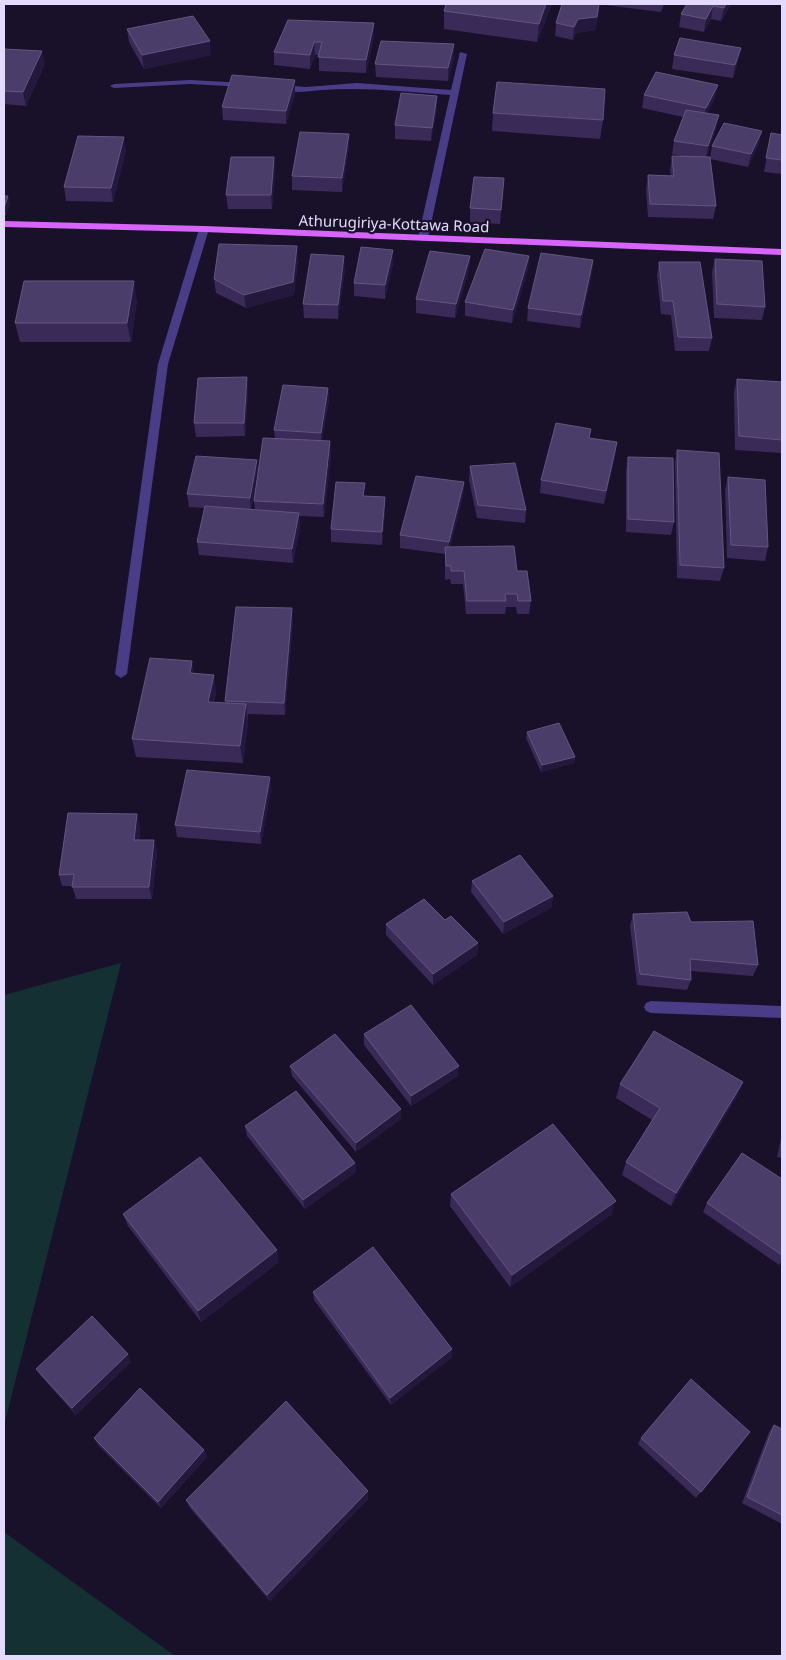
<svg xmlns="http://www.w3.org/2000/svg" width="786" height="1660" viewBox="0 0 786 1660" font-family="'Noto Sans',sans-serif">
<rect width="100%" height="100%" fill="#181129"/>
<path fill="#143033" d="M121,963l-117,463v-431z
M4,1532l171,124h-171z"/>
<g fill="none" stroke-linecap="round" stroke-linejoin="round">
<path fill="#4a3d87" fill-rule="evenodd" d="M460,52l7,2 -39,184 -5,3 -5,-3 32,-143c-44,-3 -84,-8 -128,-5 -13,1 -36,5 -46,-3l4,-2 26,2 51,-4 94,7z
M190,80l55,3 4,2 -4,2 -55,-3 -76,4 -4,-2 4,-2z
M204,226l5,3 -41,135 -41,310 -6,4 -6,-4 43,-310 41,-135z
M651,1001l131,5v12l-131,-5 -5,-2 -2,-4 2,-4z"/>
<path fill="#d764fb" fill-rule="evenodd" d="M4,221l200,5 578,23v6l-578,-23 -200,-5z"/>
</g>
<path fill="#392a57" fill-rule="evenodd" d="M446,4h106l-15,38 -93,-13v-18z
M605,4h59l-3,8 -56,-7z
M687,4h44l-10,17 -10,-2 -7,13 -25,-5 2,-13z
M374,23v13l-8,37 -47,-2v-16h-4l-5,14 -36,-4v-13z
M556,23l40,7 -20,3 -3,7 -18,-4z
M127,29l84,26 -67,14 -15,-27z
M4,49l41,15 -19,42 -22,-2z
M674,55l64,6 -5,17 -61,-9z
M454,58l-6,23 -72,-4 -1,-13z
M295,93l-9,31 -63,-4 -1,-13z
M644,95l71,3 -8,15 9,15 -10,29 4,1 2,-12 47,-2 -11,23 -38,-8 6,47 -3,13 -65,-2 -2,-28 2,-14 23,1 -1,-6 2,-14 14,1 -14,-3 2,-13 9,-24 -41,-9z
M437,96v13l-6,32 -36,-2v-14z
M493,113l110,7 -3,19 -108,-8z
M771,133l11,2v39l-18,-2z
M349,134v13l-7,45 -50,-2v-14z
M126,150l-13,52 -47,-1 -2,-14z
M274,157l1,13 -3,39h-44l-2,-14z
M503,192l-3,32 -30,-2v-14z
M4,196l6,7 -4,12h-2z
M470,256l-1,14 -14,48 -39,-5v-14z
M529,256l-1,13 -16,54 -47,-7v-14z
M298,259l-4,36 -48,13 -30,-15 -2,-14z
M715,259l50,48 -3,13 -48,-2 -2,-46z
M593,260l-1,13 -12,55 -53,-7 1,-13z
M659,262l53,76 -3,13h-34l-4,-36 -10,-1 -4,-39z
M393,263l-8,36 -31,-3v-13z
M345,269l-7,50 -34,-1 -1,-14z
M137,300l-6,42h-111l-5,-19z
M737,379l45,3v71l-47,-3 -1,-58z
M328,388l1,13 -7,39 9,14 -7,63 -25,-1 1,11 -7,36 -94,-8 -2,-13 8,-34 -16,-1 -2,-13 71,-23 17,-33 -1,-8zM256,487l-2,14 1,9h-4z
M248,391l-3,45 -49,1 -2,-14z
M617,442l-2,14 -11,48 -64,-11 1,-13z
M677,450l47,118 -4,13 -43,-3 -2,-115z
M628,457l46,65 -3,13 -45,-3v-61z
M470,466l56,44 -1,13 -48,-5 -8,-38z
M728,477l40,70 -3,14 -38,-3 -2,-68z
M464,482l-1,14 -13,51 67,24 14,30 -2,13h-12l-1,-7h-10l-1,7h-39l-3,-30h-12l-1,-5 -5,1v-26l-45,-6v-13z
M365,496l20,1v14l-3,34 -51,-3v-13z
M293,621l-8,94 -37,-1v8l-5,41 -107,-6 -4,-18 62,-66 22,19 -2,10 11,1v-2z
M527,732l48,25 -1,6 -33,9 -15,-34z
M271,789l-10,55 -84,-7 -2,-12z
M140,826l-1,14h15l3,12 -5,47h-76l-4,-13h-10l-3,-11z
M472,881l81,15 -2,12 -48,26 -32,-42z
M633,914l58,8 67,43 -5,11 -63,-5 1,9 -4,10 -50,-5 -7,-59z
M445,920l33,23 -1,12 -44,30 -47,-50v-11z
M364,1034l94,42 -47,30 -47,-61z
M290,1066l111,53 -45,33 -64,-76z
M620,1084l117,12 -66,110 -49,-31 4,-13 26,-42 -36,-22z
M245,1126l110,37 1,9 -51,37 -58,-73z
M782,1134v24l-5,-1z
M782,1179v82l-3,4 -76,-53 4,-9z
M451,1194l161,20 -102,73 -60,-81z
M123,1214l156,48 -78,60 -73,-96z
M313,1292l139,57v8l-61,48 -77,-105z
M131,1362l-55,53 -35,-39 -5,-7z
M774,1425l8,4v95l-40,-21 27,-71z
M94,1438l110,12 3,7 -46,51 -63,-63z
M641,1438h104l-49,60 -58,-54z
M368,1491v8l-98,102 -80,-93 -4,-8z"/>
<path fill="#24183d" d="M546,4h6l-15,38 2,-18z
M600,4l-4,26 -20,3 -3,7 1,-13 4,-8z
M726,4h5l-10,17 3,-13z
M713,6l-2,13 -7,13 2,-13z
M374,23v13l-8,37v-13z
M210,41l1,14 -67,14 -2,-14z
M314,42l1,13 -5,14v-14z
M454,44v14l-6,23v-13z
M741,48l-3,13 -5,17 2,-13z
M42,51l3,13 -19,42 -3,-14z
M295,80v13l-9,31v-13z
M718,85l-3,13 -12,23 3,-13z
M437,96v13l-6,32 1,-13z
M719,115l-3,13 -10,32 2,-14z
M762,131l-3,13 -11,23 3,-13z
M349,134v13l-7,45v-14z
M124,137l2,13 -13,52 -2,-14z
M274,157l1,13 -3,39 -1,-14z
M504,178l-1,14 -3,32 1,-14z
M8,196l2,7 -4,12 -2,-7z
M297,246l1,13 -4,36 -48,13 -2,-13z
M393,250v13l-8,36v-14z
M344,256l1,13 -7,50v-14z
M470,256l-1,14 -14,48 1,-14z
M529,256l-1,13 -16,54 1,-13z
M593,260l-1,13 -12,55 1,-13z
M134,281l3,19 -6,42 -4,-19z
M247,377l1,14 -3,45 -1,-13z
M328,388l1,13 -8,46v-14z
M330,441l1,13 -7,63 -1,-13z
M617,442l-2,14 -11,48 2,-13z
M257,460l2,14 -8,37 -1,-13z
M464,482l-1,14 -15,59 1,-13z
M385,497v14l-3,34v-13z
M299,513l1,14 -7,36 -1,-14z
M292,608l1,13 -8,94 -1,-12z
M192,661l3,17 -5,-5z
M214,675l2,17 -5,28 -3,-18z
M246,704l2,18 -5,41 -3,-17z
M575,757l-1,6 -33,9 1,-7z
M270,777l1,12 -10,55 -1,-12z
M137,814l3,12 -3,26 -3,-12z
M154,840l3,12 -5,47 -3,-12z
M553,896l-2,12 -48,26 1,-12z
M478,943l-1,12 -44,30v-11z
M459,1066l-1,10 -47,30v-10z
M743,1082l-6,14 -66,110 5,-13z
M401,1109v10l-45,33v-9z
M355,1163l1,9 -51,37 -2,-9z
M616,1201l-4,13 -102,73 2,-12z
M277,1250l2,12 -78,60 -3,-11z
M452,1349v8l-61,48 -1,-7z
M128,1354l3,8 -55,53 -4,-7z
M204,1450l3,7 -46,51 -3,-6z
M368,1491v8l-98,102 -3,-6z"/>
<path fill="#4b3d69" stroke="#635680" d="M446,4h100l-7,20 -95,-13z
M562,4h37l-2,13 -19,2 -4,8 -18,-4z
M687,4h39l-2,4 -11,-2 -7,13 -25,-5z
M193,16l17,25 -68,14 -15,-26z
M288,20l86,3 -8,37 -48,-3 4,-15h-8l-4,13 -36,-3z
M680,38l61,10 -6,17 -61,-10z
M381,41l73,3 -6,24 -73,-4z
M4,49l38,2 -19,41 -19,-1z
M656,72l62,13 -12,23 -62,-13z
M232,75l63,5 -9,31 -64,-4z
M497,82l108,7 -2,31 -110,-7z
M401,93l36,3 -5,32 -37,-3z
M686,110l33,5 -11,31 -34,-5z
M724,123l38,8 -11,23 -39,-8z
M300,132l49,2 -7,44 -50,-2z
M771,133l11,2v25l-16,-2z
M78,136l46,1 -13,51 -47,-1z
M672,156l38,1 6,49 -66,-2 -2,-29 26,1z
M231,157h43l-3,38h-45z
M474,177l30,1 -3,32 -31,-2z
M4,196h4l-4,12z
M219,244l78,2 -4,36 -49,13 -30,-16z
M361,247l32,3 -8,35 -31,-2z
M485,249l44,7 -16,54 -48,-8z
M430,251l40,5 -14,48 -40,-5z
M541,253l52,7 -12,55 -53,-7z
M311,254l33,2 -6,49 -35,-1z
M715,259l47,2 3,46 -48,-3z
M659,262h41l12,76 -34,-1 -5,-36h-10z
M24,281h110l-7,42h-112z
M247,377l-3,46h-50l4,-45z
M737,379l45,3v58l-43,-4z
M283,385l45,3 -7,45 -47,-3z
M556,423l35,6 -2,9 28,4 -11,49 -65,-11z
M263,438l67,3 -7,63 -69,-3z
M677,450l42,3 5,115 -44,-3z
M196,456l61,4 -7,38 -63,-4z
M628,457l45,1 1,64 -46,-3z
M515,463l11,47 -48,-5 -8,-39z
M416,476l48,6 -15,60 -49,-7z
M728,477l37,3 3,67 -37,-2z
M336,482l29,1 -2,13 22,1 -3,35 -51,-3z
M205,506l94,7 -7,36 -95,-7z
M514,546l3,25h10l4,30h-13l-1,-7h-12l1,7h-39l-3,-30h-13v-5h-5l-1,-19z
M236,607l56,1 -8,95 -59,-2z
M150,658l42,3 -2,12 24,2 -6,27 38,2 -6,42 -108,-7z
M559,723l16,34 -33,8 -15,-33z
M187,770l83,7 -10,55 -85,-7z
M68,813l69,1 -3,26h20l-5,47h-77l2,-13 -15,1z
M520,855l33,41 -49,26 -32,-41z
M424,899l21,21 6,-4 27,27 -45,31 -47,-50z
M687,912l4,10 62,-1 5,44 -68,-6 1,21 -51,-6 -7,-60z
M411,1005l48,61 -48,30 -47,-62z
M654,1031l89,51 -67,111 -50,-31 34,-54 -40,-24z
M335,1034l66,75 -45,34 -66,-77z
M296,1091l59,72 -52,37 -58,-74z
M553,1124l63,77 -104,74 -61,-81z
M742,1153l40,26v76l-75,-52z
M200,1157l77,93 -79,61 -75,-97z
M373,1247l79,102 -62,49 -77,-106z
M92,1316l36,38 -56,54 -36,-39z
M691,1379l59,53 -49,60 -60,-54z
M140,1388l64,62 -46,52 -64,-64z
M286,1401l82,90 -101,104 -81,-95z
M774,1425l8,4v86l-35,-18z"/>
<g text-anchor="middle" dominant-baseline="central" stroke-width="4.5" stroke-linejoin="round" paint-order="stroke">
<g font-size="15" fill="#e3dafe" stroke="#181129">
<text transform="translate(394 223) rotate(2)">Athurugiriya-Kottawa Road</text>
</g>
</g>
<rect width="786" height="1660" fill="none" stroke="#e3dafe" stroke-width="10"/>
</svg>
